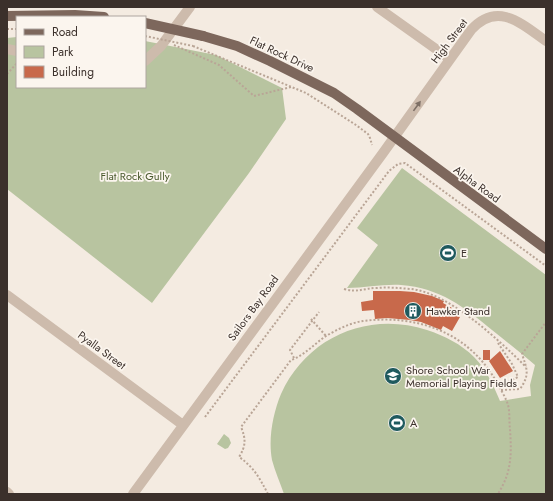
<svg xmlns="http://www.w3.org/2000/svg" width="553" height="501" viewBox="0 0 553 501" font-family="Jost,sans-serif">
<rect width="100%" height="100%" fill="#f4ebe1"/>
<path fill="#b8c4a0" d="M17,37v50h128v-46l71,14 66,33 4,31 -37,54 -97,130 -145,-114v-151z
M402,168l144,107v219h-262c-4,-11 -9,-23 -12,-34 -4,-21 1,-47 9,-66 26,-57 87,-83 146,-64 18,6 34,14 47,27 13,13 19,28 26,44l31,-5 -1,-11 5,-20c-14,-12 -28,-23 -43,-35 -28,-23 -52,-42 -91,-45 -18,-1 -36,3 -54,3l31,-43 -21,-17z
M224,434l5,4 2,5 -3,5 -3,1 -8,-5z"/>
<path fill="#c8694b" d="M373,291h27l14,1 18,4 12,5 -1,2 9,5 -2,4 10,5 -8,14 -9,-5 -2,4 -20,-8 -11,-2 -23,-2 -12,1 -1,-9 -12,1 -1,-9 12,-2z
M483,350h7v10l10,-9 13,20 -13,7 -11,-17 1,-1h-7z"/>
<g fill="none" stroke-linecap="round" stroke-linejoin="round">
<path stroke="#b9a596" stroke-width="2" stroke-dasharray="2 2" stroke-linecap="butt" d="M7,29h10
M174,45l45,20 35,31 37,-9
M193,46l113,47 50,32 12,9 2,4 2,7
M7,74l10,-11
M344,289c14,4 20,-1 33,-1 11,-1 22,0 34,1 38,4 88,51 115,78
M311,319l15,17
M498,343l14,21 6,13 -16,8 -2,-4
M294,358l-4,-8 29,-38
M501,390l19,-1c10,-14 7,-20 2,-35l24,-32
M205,417l184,-246 9,-7 7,-1 141,103
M268,494c-8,-15 -14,-27 -29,-37 7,-11 7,-18 2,-30l50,-67c14,-5 23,-16 35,-24 10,-6 24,-13 37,-15 55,-7 107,12 134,62 4,7 9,15 11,22 2,7 1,17 2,24 1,16 2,33 -4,49 -2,5 -5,11 -8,16"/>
<path stroke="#cdbbac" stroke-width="10" d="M377,7l73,52
M7,49l10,2
M145,61l16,-15 29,-39
M7,295l176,130
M7,492l2,2
M133,494l250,-341 88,-123c26,-29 50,-7 75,11"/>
<path stroke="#7d675c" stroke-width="10" d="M7,16l68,-1 29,2
M203,36l34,10 33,15 64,32 23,16 189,140"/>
<path stroke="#b9a596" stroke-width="2" stroke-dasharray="2 2" stroke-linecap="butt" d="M145,36l48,10"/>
<path stroke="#7d675c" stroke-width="10" d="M145,23l58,13"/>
</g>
<defs><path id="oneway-solid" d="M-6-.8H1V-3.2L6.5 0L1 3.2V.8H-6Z"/></defs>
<use fill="#7d6f65" href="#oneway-solid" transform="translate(417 106) rotate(-54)"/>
<defs>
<g id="stadium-disc" transform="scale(0.9)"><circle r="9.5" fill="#1f5a5e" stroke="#fbf5ee"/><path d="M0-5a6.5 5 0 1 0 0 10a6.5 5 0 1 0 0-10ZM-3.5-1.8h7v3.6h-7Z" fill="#fff"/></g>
<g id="building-disc" transform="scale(0.9)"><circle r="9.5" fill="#1f5a5e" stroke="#fbf5ee"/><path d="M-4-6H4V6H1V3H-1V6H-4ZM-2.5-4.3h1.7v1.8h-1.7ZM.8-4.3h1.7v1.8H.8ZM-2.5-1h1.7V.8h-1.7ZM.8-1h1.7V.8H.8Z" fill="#fff"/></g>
<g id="school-disc" transform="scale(0.9)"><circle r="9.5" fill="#1f5a5e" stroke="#fbf5ee"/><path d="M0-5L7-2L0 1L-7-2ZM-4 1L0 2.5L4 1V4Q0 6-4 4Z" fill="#fff"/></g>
</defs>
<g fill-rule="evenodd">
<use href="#stadium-disc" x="448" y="253"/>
<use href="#building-disc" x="413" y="311"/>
<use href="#school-disc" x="393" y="376"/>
<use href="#stadium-disc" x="397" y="423"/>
</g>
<g text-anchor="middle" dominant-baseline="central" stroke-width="3.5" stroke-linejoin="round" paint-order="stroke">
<g font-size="11" fill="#3b302b" stroke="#fbf5ee">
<text transform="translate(449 41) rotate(-53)">High Street</text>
<text transform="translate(282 54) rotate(25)">Flat Rock Drive</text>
<text transform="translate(477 184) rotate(36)">Alpha Road</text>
<text transform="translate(253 308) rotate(-54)">Sailors Bay Road</text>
<text transform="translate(102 350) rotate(36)">Pyalla Street</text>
</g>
<g font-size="11" fill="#4a5a2e" stroke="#fbf5ee">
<text x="135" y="176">Flat Rock Gully</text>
</g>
<g font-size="11" fill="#3b302b" stroke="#fbf5ee" text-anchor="start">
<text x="461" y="253">E</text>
<text x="426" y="311">Hawker Stand</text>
<text x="406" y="370">Shore School War<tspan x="406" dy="13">Memorial Playing Fields</tspan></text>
<text x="410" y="423">A</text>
</g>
</g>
<rect width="553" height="501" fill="none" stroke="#3b302b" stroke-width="16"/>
<rect x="16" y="16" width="130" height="72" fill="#fbf5ee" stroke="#aea6a0"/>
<rect x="24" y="29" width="20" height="6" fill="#7d675c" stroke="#aea6a0"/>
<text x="52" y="36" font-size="12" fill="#3b302b">Road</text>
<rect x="24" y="46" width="20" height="12" fill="#b8c4a0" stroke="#aea6a0"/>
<text x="52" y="56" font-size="12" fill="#3b302b">Park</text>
<rect x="24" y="66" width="20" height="12" fill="#c8694b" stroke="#aea6a0"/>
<text x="52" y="76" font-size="12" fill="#3b302b">Building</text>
</svg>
